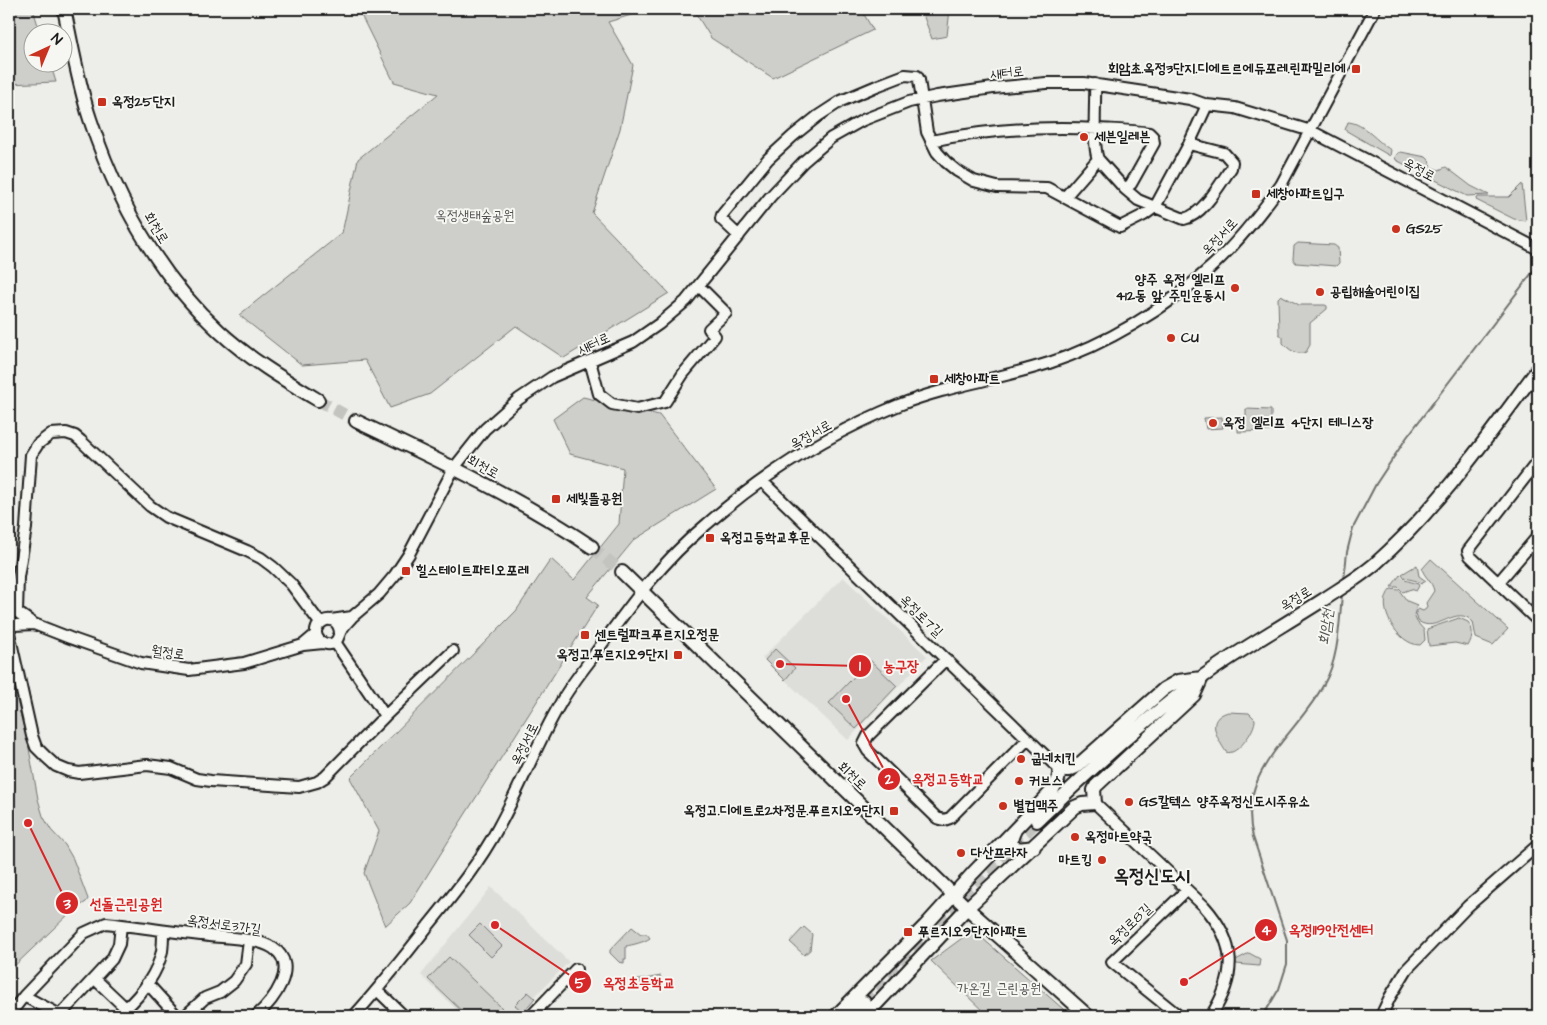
<svg xmlns="http://www.w3.org/2000/svg" width="1547" height="1025" viewBox="0 0 1547 1025" font-family="'Architects Daughter','Poor Story',sans-serif">
<rect width="100%" height="100%" fill="#edede9"/>
<filter id="ink" filterUnits="userSpaceOnUse"><feTurbulence type="fractalNoise" baseFrequency=".02" numOctaves="2"/><feDisplacementMap in="SourceGraphic" scale="10" xChannelSelector="R" yChannelSelector="G"/><feConvolveMatrix kernelMatrix="1 2 1 2 8 2 1 2 1" color-interpolation-filters="sRGB"/></filter>
<g filter="url(#ink)">
<path fill="#ddddda" d="M843,577l84,79 -79,84 -86,-82z
M491,887l78,75 -54,54h-52l-42,-41z"/>
<path fill="#cececb" stroke="#757574" d="M9,9h24l7,23h-8v30l18,1 6,19 -47,2z
M358,9h286l-3,3 -33,10 25,43 -13,64 -28,84 77,80 -105,65 -48,-32 -86,68 -40,14 -25,-48 -63,5 -63,-50 103,-82 16,-74 80,-65 -44,-12z
M693,9h168l12,21 -100,48 -62,-40z
M921,9h29l-3,27 -15,3z
M1348,122c16,1 29,20 43,28l-1,6 -45,-26z
M1401,152l25,5 3,3 2,7 8,3 7,-3 25,19 18,9 -22,1 -71,-36 -1,-3 3,-4z
M1522,184l4,37 -12,-2 -38,-19 2,-3h31z
M1298,243l36,2 4,3 1,15 -3,3 -40,-3 -3,-4 1,-13z
M1281,295l18,10h26l2,1v3l-17,14v22l-4,7c-8,4 -17,-2 -23,-9v-6l-4,-3 -1,-36z
M583,397l76,18 57,74 -82,51 -47,57 11,8 -142,224 -46,74 -25,23 -21,-53 15,-42 -29,-53 166,-167 35,-52 23,21 45,-56 4,-56 -53,-14 -17,-35z
M1246,409l25,1v21l-33,1v-15h8z
M1222,417l1,11 -17,1 -2,-11z
M1431,559l77,70 -15,16 -17,-7 -3,-16c-17,-19 -36,13 -55,-1l-2,-8 2,-4 5,2 3,-2 1,-3 -1,-3 8,-12c-2,-10 -9,-13 -12,-22z
M1417,565l2,11 7,5 -5,3 -4,-3 -12,-3 -3,-4z
M1400,575l5,5 13,4 1,2 -3,5 -5,-2 -8,3 -5,-5h-7z
M1391,589l8,1 8,11 10,4 -3,10 3,7 7,8 1,10 -5,5c-22,0 -46,-39 -29,-56z
M1459,618l9,4c6,8 5,15 0,24l-13,-3 -26,3 -2,-17z
M775,649l20,19 -10,12 -20,-20z
M870,660l27,26 -41,43 -27,-26z
M9,670l19,73 10,56 5,17 8,14 14,15 8,14 15,40 -2,3 -14,9 -63,60z
M1228,712l21,1 6,6c1,10 -18,38 -29,33 -8,-13 -22,-33 2,-40z
M480,924l22,22 -11,11 -22,-22z
M632,927l9,7h6l3,4c-5,4 -18,7 -24,8v13h-2v4l-5,-1 -9,-9v-3z
M804,927l8,7 -2,16 -6,5 -14,-13z
M973,930l98,86h-83l-57,-55z
M1249,953l11,6 -1,7 -23,-2v-4z
M449,957l53,51 -9,8h-26l-39,-37z
M661,976l-11,15 -12,-11h1z
M528,992l7,6 -12,14 -8,-7z"/>
<g fill="none" stroke-linecap="round" stroke-linejoin="round">
<path stroke="#6f6f6d" stroke-width="2" d="M1344,580l3,-28 6,-24 23,-44 31,-47 131,-172
M1263,1016l16,-27 8,-25v-24l-34,-103c-17,-66 44,-102 71,-153 15,-26 15,-60 18,-89"/>
<path stroke="#c3c3c0" stroke-width="12" stroke-dasharray="12 6" stroke-linecap="butt" d="M318,400l38,21
M592,547l30,25
M864,1002l173,-181"/>
<g stroke="#1c1c1c" stroke-width="14">
<path id="minor" d="M931,141c58,-12 110,-15 168,-12 17,1 34,1 50,4l4,4 1,6 -23,41 -6,5 -27,-30c-6,-14 -2,-57 -3,-75
M1125,189l13,11 46,19c19,-4 36,-35 47,-51l1,-6 -8,-9 -35,-9
M1065,197l33,-38
M739,236l-18,-17 1,-4 46,-56 25,-23 25,-20 23,-15 38,-16 26,-10 12,1 2,4 8,52 10,20 9,10 11,9 17,10 23,6 50,1 73,39 24,-12 11,-8 34,-63 18,-39
M590,361l9,33 13,10 25,5 28,-7 18,-28 32,-38 -6,-7 17,-16 -27,-27
M1538,461l-70,90 2,5 68,65
M762,481l298,289
M1498,583l40,-47
M9,599l7,-17
M352,617l27,-23 16,-19 14,-21 45,-86 31,-39 34,-30 33,-22 81,-35 26,-18 27,-23 84,-104 33,-35 28,-24 32,-18 46,-18 28,-6 56,-8 53,-5h38l106,16 17,6 28,3 76,23 227,118
M331,620l21,-3c-3,4 -7,7 -10,12 -4,6 -3,13 -11,15 -4,1 -8,-1 -11,-3 -15,-15 16,-34 20,-9
M34,624l36,14 71,25 48,7 55,-7 59,-18
M14,625l20,-1 -17,-12 1,-35 8,-49 5,-73 7,-11 13,-10 15,-1 9,3 6,5 69,65 16,11 81,34 14,7 12,9 18,17 29,39
M9,633l23,103 4,11 10,10 10,9 12,5 11,2 68,-8 24,3 26,11 14,2 88,6 18,-5 8,-5 60,-61 68,-65
M316,634l-13,11 20,-2
M335,642l50,74
M946,659l-78,77 -4,8 4,7 69,67 7,2 6,-2 78,-79
M1095,803l109,103c33,37 33,69 7,110
M95,979l39,37
M147,983l30,33
M378,991l26,25
M24,996l36,19 52,-56 7,-15 2,-19
M126,1008c16,-14 32,-36 36,-57 1,-7 1,-14 1,-20
M9,1015l15,-19 60,-63 22,-10c34,4 68,9 103,13 18,2 49,2 64,12 28,18 -1,54 -17,68
M185,1016l20,-18 15,-6 14,-11 12,-17 3,-23
M354,1016c26,-29 50,-59 74,-90 26,-32 52,-64 71,-100 22,-40 38,-83 61,-122 10,-19 25,-36 37,-53 34,-47 65,-90 110,-127 56,-49 123,-91 192,-119 48,-19 100,-26 150,-42 56,-18 118,-55 161,-95 27,-24 50,-54 71,-83l94,-176
M531,1016l45,-47
M1179,1016l-67,-54 75,-72
M1381,1016l9,-19 17,-28 61,-63 70,-61"/>
</g>
<g stroke="#1c1c1c" stroke-width="16">
<path id="major" d="M64,9c8,36 14,74 26,110 26,79 67,155 129,212 29,27 64,48 99,69
M356,421c80,38 162,76 236,126
M622,572l345,336 121,108
M1037,821c55,-53 115,-109 178,-153 35,-24 72,-45 108,-68 18,-12 37,-23 53,-37 63,-56 112,-127 162,-194
M1015,830c-10,20 2,20 19,17
M836,1016l89,-90 48,-53 79,-82 6,-11 2,-10h9l7,-3 88,-78 14,-8 24,-3
M850,1016l14,-14
M865,1016l102,-108 108,-101 7,-3 13,-1 -1,-13 2,-4 98,-91 6,-13"/>
</g>
<use href="#minor" stroke="#f6f6f2" stroke-width="10"/>
<use href="#major" stroke="#f6f6f2" stroke-width="12"/>
</g>
</g>
<g fill="#c8321e" stroke="#f6f6f2" stroke-width="2">
<rect x="1351" y="64" width="10" height="10" rx="2.5"/>
<rect x="97" y="97" width="10" height="10" rx="2.5"/>
<circle cx="1084" cy="137" r="5"/>
<rect x="1251" y="189" width="10" height="10" rx="2.5"/>
<circle cx="1396" cy="229" r="5"/>
<circle cx="1235" cy="288" r="5"/>
<circle cx="1320" cy="292" r="5"/>
<circle cx="1171" cy="338" r="5"/>
<rect x="929" y="374" width="10" height="10" rx="2.5"/>
<circle cx="1213" cy="423" r="5"/>
<rect x="551" y="494" width="10" height="10" rx="2.5"/>
<rect x="705" y="533" width="10" height="10" rx="2.5"/>
<rect x="401" y="566" width="10" height="10" rx="2.5"/>
<rect x="580" y="630" width="10" height="10" rx="2.5"/>
<rect x="673" y="650" width="10" height="10" rx="2.5"/>
<circle cx="1021" cy="759" r="5"/>
<circle cx="1019" cy="781" r="5"/>
<circle cx="1129" cy="802" r="5"/>
<circle cx="1003" cy="806" r="5"/>
<rect x="889" y="806" width="10" height="10" rx="2.5"/>
<circle cx="1075" cy="837" r="5"/>
<circle cx="961" cy="853" r="5"/>
<circle cx="1102" cy="860" r="5"/>
<rect x="903" y="927" width="10" height="10" rx="2.5"/>
</g>
<g text-anchor="middle" dominant-baseline="central" stroke-width="4" stroke-linejoin="round" paint-order="stroke">
<g font-size="14" font-weight="bold" fill="#1c1c1c" stroke="#f6f6f2" text-anchor="start">
<text x="1346" y="69" text-anchor="end">회암초.옥정3단지.디에트르에듀포레.린파밀리에</text>
<text x="112" y="102">옥정25단지</text>
<text x="1094" y="137">세븐일레븐</text>
<text x="1266" y="194">세창아파트입구</text>
<text x="1406" y="229">GS25</text>
<text x="1225" y="280" text-anchor="end">양주 옥정 엘리프<tspan x="1225" dy="16">412동 앞 주민운동시</tspan></text>
<text x="1330" y="292">공립해솔어린이집</text>
<text x="1181" y="338">CU</text>
<text x="944" y="379">세창아파트</text>
<text x="1223" y="423">옥정 엘리프 4단지 테니스장</text>
<text x="566" y="499">세빛뜰공원</text>
<text x="720" y="538">옥정고등학교후문</text>
<text x="416" y="571">힐스테이트파티오포레</text>
<text x="595" y="635">센트럴파크푸르지오정문</text>
<text x="668" y="655" text-anchor="end">옥정고.푸르지오9단지</text>
<text x="1031" y="759">굽네치킨</text>
<text x="1029" y="781">커브스</text>
<text x="1139" y="802">GS칼텍스 양주옥정신도시주유소</text>
<text x="1013" y="806">별컵맥주</text>
<text x="884" y="811" text-anchor="end">옥정고.디에트로2차정문.푸르지오9단지</text>
<text x="1085" y="837">옥정마트약국</text>
<text x="971" y="853">다산프라자</text>
<text x="1092" y="860" text-anchor="end">마트킹</text>
<text x="918" y="932">푸르지오9단지아파트</text>
</g>
<g font-size="14" fill="#1c1c1c" stroke="#f6f6f2">
<text transform="translate(1007 73) rotate(-5)">새터로</text>
<text transform="translate(1419 170) rotate(28)">옥정로</text>
<text transform="translate(156 228) rotate(59)">회천로</text>
<text transform="translate(1220 237) rotate(-47)">옥정서로</text>
<text transform="translate(594 344) rotate(-24)">새터로</text>
<text transform="translate(811 435) rotate(-29)">옥정서로</text>
<text transform="translate(483 467) rotate(29)">회천로</text>
<text transform="translate(1296 599) rotate(-32)">옥정로</text>
<text transform="translate(921 616) rotate(44)">옥정로7길</text>
<text transform="translate(168 653) rotate(7)">월정로</text>
<text transform="translate(525 744) rotate(-64)">옥정서로</text>
<text transform="translate(852 776) rotate(44)">회천로</text>
<text transform="translate(224 925) rotate(8)">옥정서로3가길</text>
<text transform="translate(1130 925) rotate(-44)">옥정로8길</text>
</g>
<g font-size="14" fill="#515151" stroke="#f6f6f2">
<text x="475" y="216">옥정생태숲공원</text>
<text x="999" y="989">가온길 근린공원</text>
</g>
<g font-size="15" font-style="italic" fill="#535352" stroke="#f6f6f2">
<text transform="translate(1326 627) rotate(-83)">회암천</text>
</g>
<g font-size="19" font-weight="bold" fill="#1c1c1c" stroke="#f6f6f2">
<text x="1152" y="876">옥정신도시</text>
</g>
</g>
<path fill="none" stroke="#d62828" stroke-width="2" d="M780 664L860 666M846 699L889 779M28 823L67 903M1184 982L1266 930M495 925L580 982"/>
<g fill="#d62828" stroke="#f6f6f2" stroke-width="2">
<circle cx="780" cy="664" r="5"/>
<circle cx="846" cy="699" r="5"/>
<circle cx="28" cy="823" r="5"/>
<circle cx="1184" cy="982" r="5"/>
<circle cx="495" cy="925" r="5"/>
<circle cx="860" cy="666" r="12"/>
<circle cx="889" cy="779" r="12"/>
<circle cx="67" cy="903" r="12"/>
<circle cx="1266" cy="930" r="12"/>
<circle cx="580" cy="982" r="12"/>
</g>
<g font-size="15" text-anchor="middle" font-weight="bold" fill="#fff">
<text x="860" y="671">1</text>
<text x="889" y="784">2</text>
<text x="67" y="909">3</text>
<text x="1266" y="935">4</text>
<text x="580" y="988">5</text>
</g>
<g font-size="15" text-anchor="middle" font-weight="bold" fill="#d62828" stroke="#f6f6f2" stroke-width="4" stroke-linejoin="round" paint-order="stroke">
<text x="901" y="671">농구장</text>
<text x="948" y="784">옥정고등학교</text>
<text x="126" y="909">선돌근린공원</text>
<text x="1331" y="935">옥정119안전센터</text>
<text x="639" y="988">옥정초등학교</text>
</g>
<rect width="1547" height="1025" fill="none" stroke="#f6f6f2" stroke-width="30"/>
<rect x="15" y="15" width="1517" height="995" fill="none" stroke="#1c1c1c" stroke-width="2" filter="url(#ink)"/>
<g transform="translate(48 48) rotate(44)"><circle r="24" fill="#f6f6f2" stroke="#9f9f9c"/>
<path d="M0-4L9 19L0 12L-9 19Z" fill="#c8321e"/>
<text y="-8" font-size="14" font-weight="bold" text-anchor="middle" fill="#1c1c1c">N</text>
</g>
</svg>
